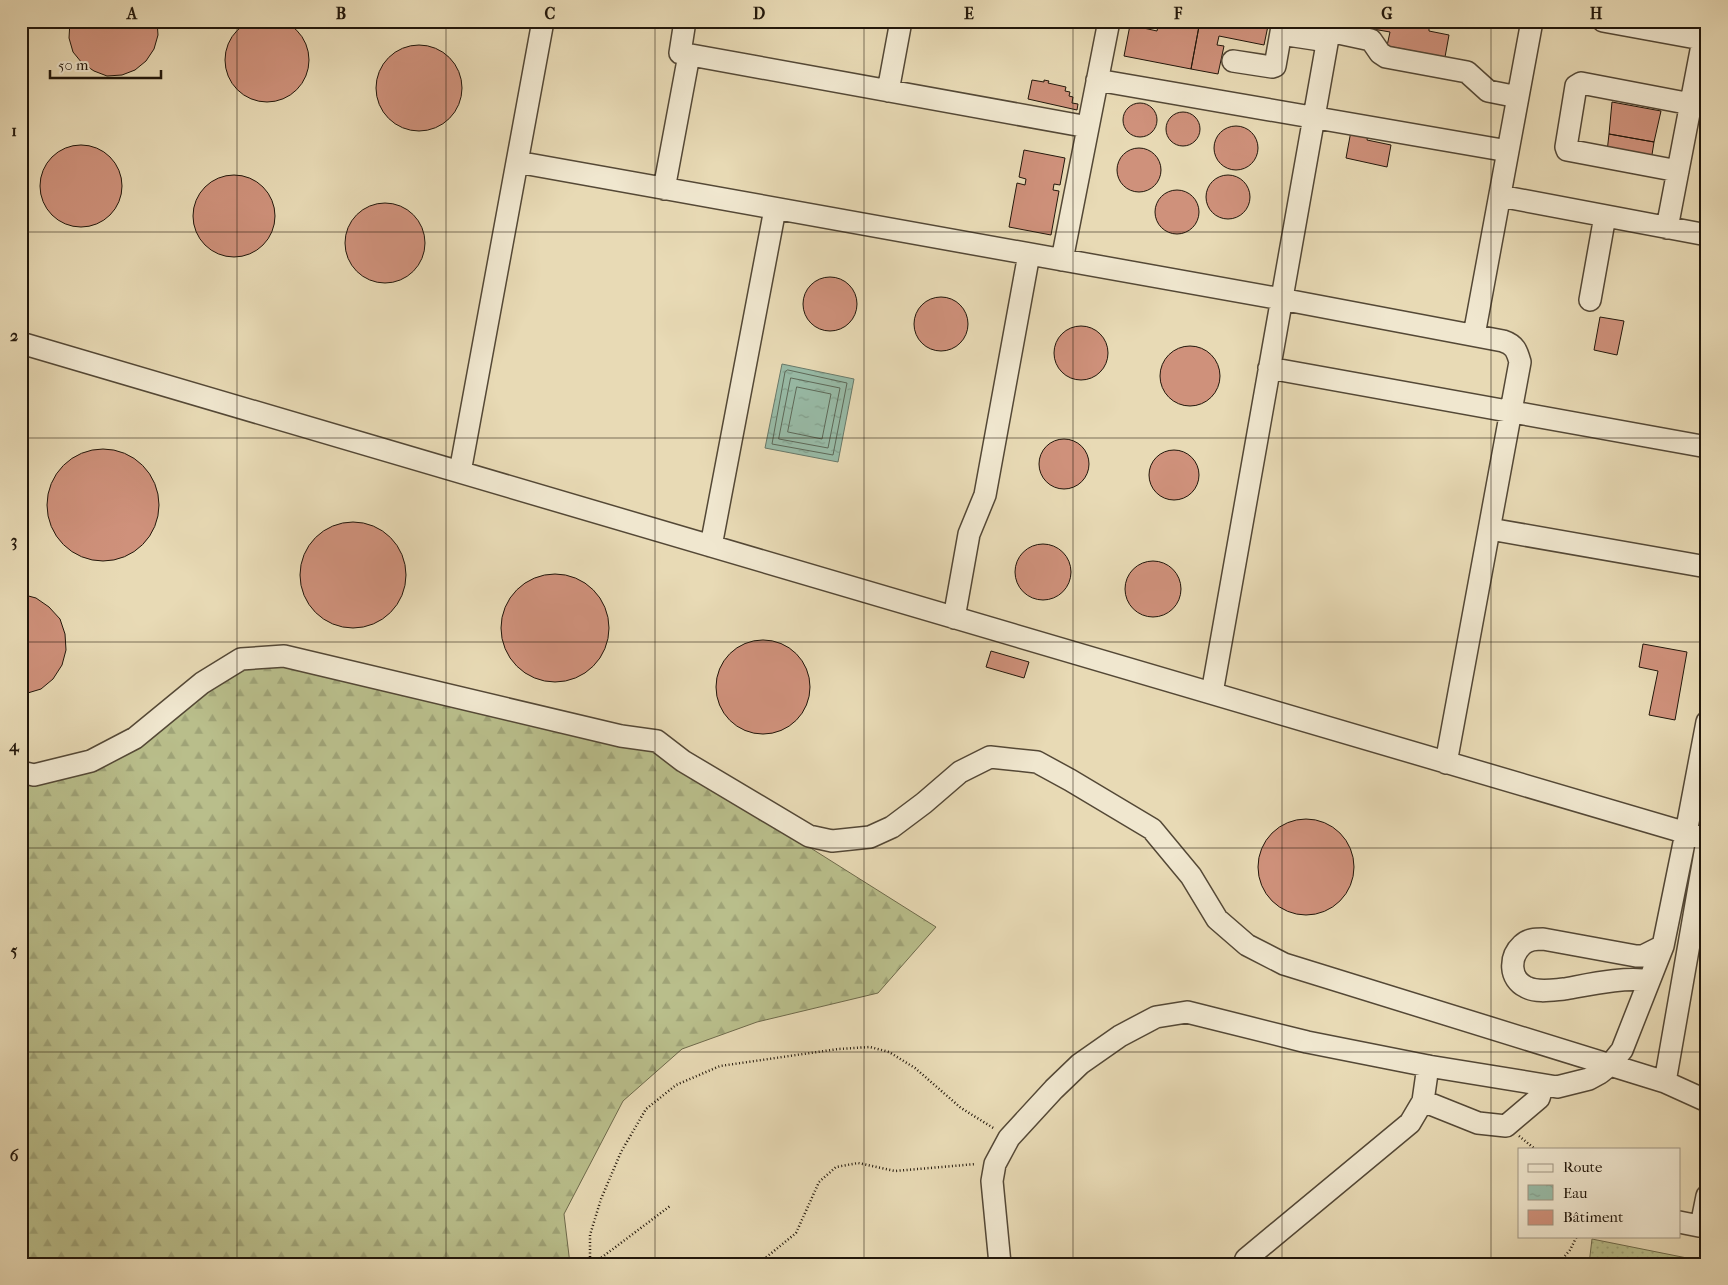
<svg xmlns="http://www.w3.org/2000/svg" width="1728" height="1285" viewBox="0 0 1728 1285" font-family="'IM FELL French Canon',serif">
<defs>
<pattern id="grass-dots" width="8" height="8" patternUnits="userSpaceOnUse" patternTransform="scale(1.25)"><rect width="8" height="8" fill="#b9be8b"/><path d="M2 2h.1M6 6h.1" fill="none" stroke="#9fa377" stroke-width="1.8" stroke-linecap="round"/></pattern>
<pattern id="forest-firs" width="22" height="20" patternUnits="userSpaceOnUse" patternTransform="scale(1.25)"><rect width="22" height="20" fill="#b9be8b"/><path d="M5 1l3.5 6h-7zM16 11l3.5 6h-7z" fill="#9fa377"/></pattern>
<pattern id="water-ripples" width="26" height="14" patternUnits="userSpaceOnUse" patternTransform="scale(1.25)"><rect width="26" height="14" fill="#98bba7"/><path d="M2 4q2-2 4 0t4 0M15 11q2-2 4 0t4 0" fill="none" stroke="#83a08e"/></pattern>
</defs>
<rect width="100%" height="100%" fill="#e8dab5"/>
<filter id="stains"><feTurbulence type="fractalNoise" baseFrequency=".004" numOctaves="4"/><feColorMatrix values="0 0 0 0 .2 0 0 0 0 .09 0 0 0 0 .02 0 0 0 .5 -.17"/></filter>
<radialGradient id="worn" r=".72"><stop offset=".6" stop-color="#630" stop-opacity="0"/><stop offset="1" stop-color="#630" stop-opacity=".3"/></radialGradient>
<path fill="url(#grass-dots)" stroke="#6e6a4b" d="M1592,1239l115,23v2h-118z"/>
<path fill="url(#forest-firs)" stroke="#6e6a4b" d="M246,665l39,1 370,84 281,177 -58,66 -121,29 -75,27 -59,52 -59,113 6,50h-549v-481l5,1 70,-13z"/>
<path fill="url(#water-ripples)" stroke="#697969" d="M782,364l72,15 -16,83 -73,-14z"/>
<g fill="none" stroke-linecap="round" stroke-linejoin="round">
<path stroke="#5d6959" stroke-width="1" d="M788,370l59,13 -14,72 -61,-11 13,-72z
M791,378l49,10 -12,60 -49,-9z
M797,387l34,7 -9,45 -34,-7z"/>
</g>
<path fill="#cf917b" stroke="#22170b" d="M225 60a42 42 0 1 1 84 0a42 42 0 1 1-84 0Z
M70,21h87l1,14 -4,14 -8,12 -11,9 -13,5 -15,1 -13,-5 -12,-8 -9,-11 -4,-14z
M1159,21h41l-9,48 -67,-13 6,-31 27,6z
M1200,21h69l-5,24 -45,-9 -2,9 7,1 -6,28 -27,-5z
M1368,21h30l31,6v4l20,4 -4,22 -58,-11 3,-14 -23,-4z
M376 88a43 43 0 1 1 86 0a43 43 0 1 1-86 0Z
M1032,80l12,2v-2l5,1 -1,2 18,4 -1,4 5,1 -1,4 4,1 -1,6 6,1 -1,6 -49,-11z
M1612,102l49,9 -7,31 -45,-8z
M1123 120a17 17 0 1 1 34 0a17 17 0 1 1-34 0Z
M1166 129a17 17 0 1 1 34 0a17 17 0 1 1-34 0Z
M1214 148a22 22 0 1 1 44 0a22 22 0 1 1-44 0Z
M1351,131l17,3 -1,6 24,5 -4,22 -41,-9z
M1609,134l45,8 -3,19 -44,-9z
M40 186a41 41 0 1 1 82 0a41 41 0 1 1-82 0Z
M1117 170a22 22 0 1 1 44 0a22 22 0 1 1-44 0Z
M1024,150l41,8 -5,27 -6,-1 -1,6 6,1 -8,44 -42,-8 8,-44 8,2 1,-6 -7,-2z
M1206 197a22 22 0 1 1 44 0a22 22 0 1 1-44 0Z
M193 216a41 41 0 1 1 82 0a41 41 0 1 1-82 0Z
M1155 212a22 22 0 1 1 44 0a22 22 0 1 1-44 0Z
M345 243a40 40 0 1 1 80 0a40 40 0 1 1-80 0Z
M803 304a27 27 0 1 1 54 0a27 27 0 1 1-54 0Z
M914 324a27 27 0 1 1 54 0a27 27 0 1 1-54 0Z
M1600,317l24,4 -7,34 -23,-5z
M1054 353a27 27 0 1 1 54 0a27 27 0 1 1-54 0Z
M1160 376a30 30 0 1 1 60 0a30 30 0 1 1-60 0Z
M1039 464a25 25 0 1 1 50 0a25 25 0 1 1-50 0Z
M47 505a56 56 0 1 1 112 0a56 56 0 1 1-112 0Z
M1149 475a25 25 0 1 1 50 0a25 25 0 1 1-50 0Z
M300 575a53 53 0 1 1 106 0a53 53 0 1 1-106 0Z
M1015 572a28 28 0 1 1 56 0a28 28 0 1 1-56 0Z
M1125 589a28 28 0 1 1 56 0a28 28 0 1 1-56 0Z
M501 628a54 54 0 1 1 108 0a54 54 0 1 1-108 0Z
M21,594l15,4 13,9 11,12 5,15 1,16 -4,15 -9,14 -12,10 -20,6z
M716 687a47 47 0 1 1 94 0a47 47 0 1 1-94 0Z
M1643,644l44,8 -12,68 -26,-5 9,-44 -19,-4z
M991,651l38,11 -5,16 -38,-11z
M1258 867a48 48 0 1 1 96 0a48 48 0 1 1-96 0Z"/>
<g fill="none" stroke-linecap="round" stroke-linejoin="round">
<g stroke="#544836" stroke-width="24">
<path id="minor" d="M685,21l-5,32 408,74
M1603,21l104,19
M1329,31l42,9 9,13 6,4 81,15 21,19 30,6
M1281,34l46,7
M1233,61l39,6 3,-1 8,-45
M1097,80l411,71
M888,91l13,-70
M517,162l764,137 222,42c12,4 14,10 17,21l-74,401
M1678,171l-111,-21 -1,-3 10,-61 5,-3 110,21
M664,189l25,-134
M1500,196l207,39
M1667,228l36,-188
M1062,260l47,-239
M1590,300l15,-84
M1474,335l58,-314
M21,343l1686,496
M1269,368l438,79
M460,472l83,-451
M1490,529l217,38
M711,546l64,-337
M954,618l15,-84 16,-39 44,-241
M1212,693l119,-672
M21,772l13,3 57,-14 44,-23 67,-55 39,-24 43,-3 337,80 36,5 26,20 126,75 23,5 38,-4 22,-10 32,-24 36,-31 30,-15 47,5 33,18 82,49 39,47 26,43 30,26 37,19 381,118 42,19
M1649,981c-22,-5 -62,4 -85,8 -12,1 -27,4 -38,-2 -17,-8 -17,-30 -4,-42 6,-6 14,-6 21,-6l93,17h7l20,-10
M1665,1082l42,-241
M1423,1101l55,22 28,3 33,-28 4,-13
M1679,1222l20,4 3,-5 5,-25
M1000,1264l-8,-83 3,-17 14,-26 45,-49 26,-25 40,-28 36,-19 31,-5 120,30 121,24 129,21 32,-8 11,-6 10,-8 12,-15 41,-104 23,-113 21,-111
M1244,1264l2,-5 164,-136 13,-22 5,-35"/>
</g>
<path stroke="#22170b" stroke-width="2.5" stroke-dasharray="1 2.5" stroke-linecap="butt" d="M1519,1136l16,13
M590,1264v-29l11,-36 20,-47 25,-43 30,-24 44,-19 118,-17 32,-2 19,5 26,16 46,40 34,21
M593,1264l77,-58
M758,1264l38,-31 23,-51 17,-15 22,-4 37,8 81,-7
M1558,1264l12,-14 7,-14"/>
<use href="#minor" stroke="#f0e7cf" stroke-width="21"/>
</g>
<path fill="none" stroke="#22170b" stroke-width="1" stroke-opacity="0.55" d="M237,21v1243M446,21v1243M655,21v1243M864,21v1243M1073,21v1243M1282,21v1243M1491,21v1243M21,232h1686M21,438h1686M21,642h1686M21,848h1686M21,1052h1686"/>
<rect width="1728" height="1285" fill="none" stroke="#e8dab5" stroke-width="55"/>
<rect x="1518" y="1148" width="162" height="90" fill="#f0e7cf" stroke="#9e9481"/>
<rect x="1528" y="1164" width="25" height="8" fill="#f0e7cf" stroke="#9e9481"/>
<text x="1563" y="1172" font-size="15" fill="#22170b">Route</text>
<rect x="1528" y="1185" width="25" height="15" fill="url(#water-ripples)" stroke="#9e9481"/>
<text x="1563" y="1198" font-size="15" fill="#22170b">Eau</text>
<rect x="1528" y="1210" width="25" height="15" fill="#cf917b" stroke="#9e9481"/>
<text x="1563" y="1222" font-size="15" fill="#22170b">Bâtiment</text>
<path d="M50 70v8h111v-8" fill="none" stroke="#22170b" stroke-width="2.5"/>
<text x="58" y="70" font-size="15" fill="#22170b" stroke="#f0e7cf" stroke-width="4" paint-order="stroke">50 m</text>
<rect x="28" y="28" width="1672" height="1230" fill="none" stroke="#22170b" stroke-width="2"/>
<g font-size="16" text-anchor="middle" font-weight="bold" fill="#22170b">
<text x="132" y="19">A</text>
<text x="341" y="19">B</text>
<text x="550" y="19">C</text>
<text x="759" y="19">D</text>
<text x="969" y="19">E</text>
<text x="1178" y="19">F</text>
<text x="1387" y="19">G</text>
<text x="1596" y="19">H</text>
<text x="14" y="136">1</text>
<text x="14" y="341">2</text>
<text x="14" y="546">3</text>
<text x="14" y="751">4</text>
<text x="14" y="956">5</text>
<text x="14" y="1161">6</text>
</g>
<rect width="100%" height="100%" filter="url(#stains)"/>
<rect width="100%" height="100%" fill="url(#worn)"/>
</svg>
